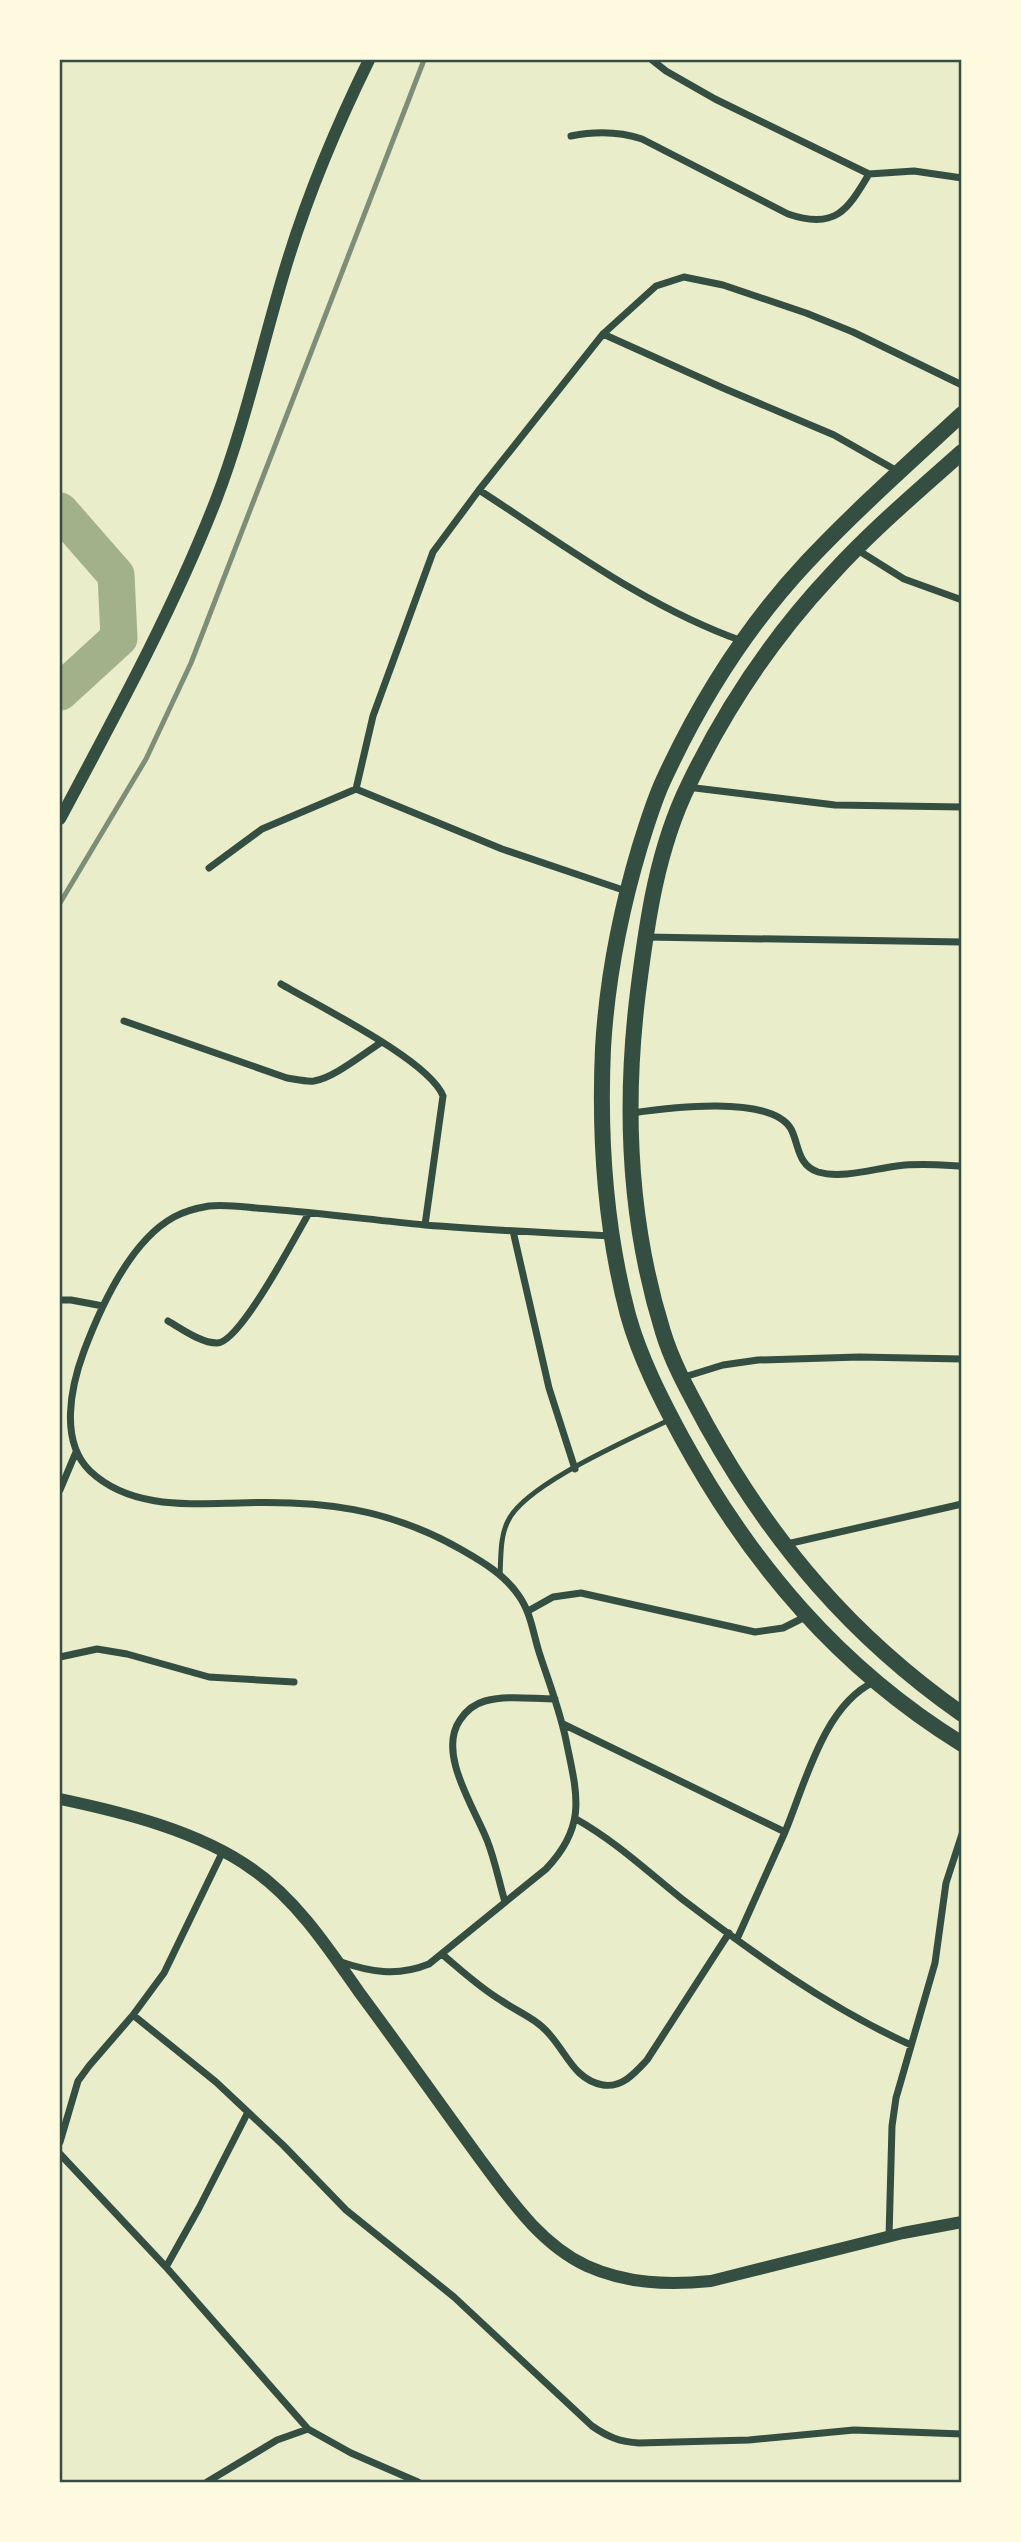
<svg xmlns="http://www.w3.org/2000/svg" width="1021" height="2542" viewBox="0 0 1021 2542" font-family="Lora,serif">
<rect width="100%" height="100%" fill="#e9edc9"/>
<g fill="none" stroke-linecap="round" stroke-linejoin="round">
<path stroke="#a3b18a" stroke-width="37" d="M60,511l56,64 3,63 -59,54"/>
<path stroke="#344e41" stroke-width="5" d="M500,1575c1,-18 0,-39 8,-54 17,-37 123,-82 161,-101"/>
<path stroke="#344e41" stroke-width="7" d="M652,60l14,11 49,28 154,75 45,-3 48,7
M571,136c25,-5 47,-5 71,3l146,75c47,16 59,-3 81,-40
M603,334l120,54 111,47 65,37
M479,490c85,55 167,117 263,151
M856,549l48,30 58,21
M687,787l148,18 127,2
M356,789l17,-73 60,-164 46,-62 124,-156 53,-48 28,-9 39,8 83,28 47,19 109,53
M209,868l53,-39 94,-40 146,60 124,42
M645,937l317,5
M281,984c37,22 148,76 162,112l-18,129
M124,1021l163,57c8,1 18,4 27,3 20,-3 50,-28 68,-39
M632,1113c34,-5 139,-19 159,16 8,15 6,36 27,43 24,7 55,-3 79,-6 22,-3 43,-1 65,0
M513,1231l36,157 26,81
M60,1300h11l32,6
M168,1321c14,8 33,22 49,22 23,0 79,-108 92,-130
M681,1378l42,-13 35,-5 101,-3 103,2
M60,1490l16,-38
M787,1544l175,-40
M528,1611l25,-14 28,-4 174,39 28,-4 24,-12
M60,1657l37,-8 30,5 82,23 85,5
M563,1724l222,108c20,-48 39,-127 89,-150
M576,1819c39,22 71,52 106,80 71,54 147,109 229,146
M505,1902c-6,-20 -10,-42 -18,-62 -13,-33 -50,-87 -27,-120 6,-9 14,-16 25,-19 22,-6 47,-2 70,-2
M737,1939l48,-107
M443,1955c19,16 37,33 59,46 16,11 35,18 48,34 17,19 25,45 53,50 19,3 32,-12 44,-25l82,-127
M338,1961c32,11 59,16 91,3l117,-95c40,-42 32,-72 21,-124 -6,-32 -18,-62 -28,-93 -6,-19 -8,-39 -20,-56 -14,-21 -36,-34 -57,-46 -73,-42 -141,-50 -223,-47 -50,1 -109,6 -149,-32 -31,-30 -19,-85 -6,-120 17,-45 46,-110 90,-134 11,-6 23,-9 35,-11 20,-2 40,2 60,3 52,4 104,11 156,16 62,5 124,8 186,11
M133,2015l83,67 67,63 63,65 108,87 138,129c16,11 28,16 47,17l110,-3 105,-10 108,4
M60,2142l18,-61 11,-15 44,-51 31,-42 59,-122
M60,2154l106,113 142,162
M889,2237l3,-111 4,-28 39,-135 11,-80 16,-49
M166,2267l33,-59 49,-96
M207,2482l70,-42 31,-11 43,24 67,29"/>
<path stroke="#344e41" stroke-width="12" d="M60,819c56,-105 113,-209 156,-319 28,-73 45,-150 67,-224 22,-75 52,-147 86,-216
M60,1799c62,13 139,32 192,70 44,30 77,80 107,123 41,55 80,111 121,167 30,40 60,85 107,107 40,18 81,19 124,15l192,-48 59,-11"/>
<path stroke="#344e41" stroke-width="16" d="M962,414c-53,49 -106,96 -155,148 -59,63 -107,139 -143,217 -10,21 -17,45 -24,67 -20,67 -33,133 -37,202 -4,90 2,180 25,267 12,43 33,84 54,123 69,126 157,230 280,306
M962,452c-45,40 -91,79 -131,123 -58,62 -105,132 -142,209 -32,65 -42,137 -51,208 -14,113 -9,231 25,340 10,33 28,64 44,94 65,117 145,211 255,288"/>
<path stroke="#7c8e77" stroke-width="5" d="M60,903l86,-144 45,-96 233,-603"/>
</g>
<rect width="1021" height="2542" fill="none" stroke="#fefae0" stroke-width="122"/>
<rect x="61" y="61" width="899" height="2420" fill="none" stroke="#344e41" stroke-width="2.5"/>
</svg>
